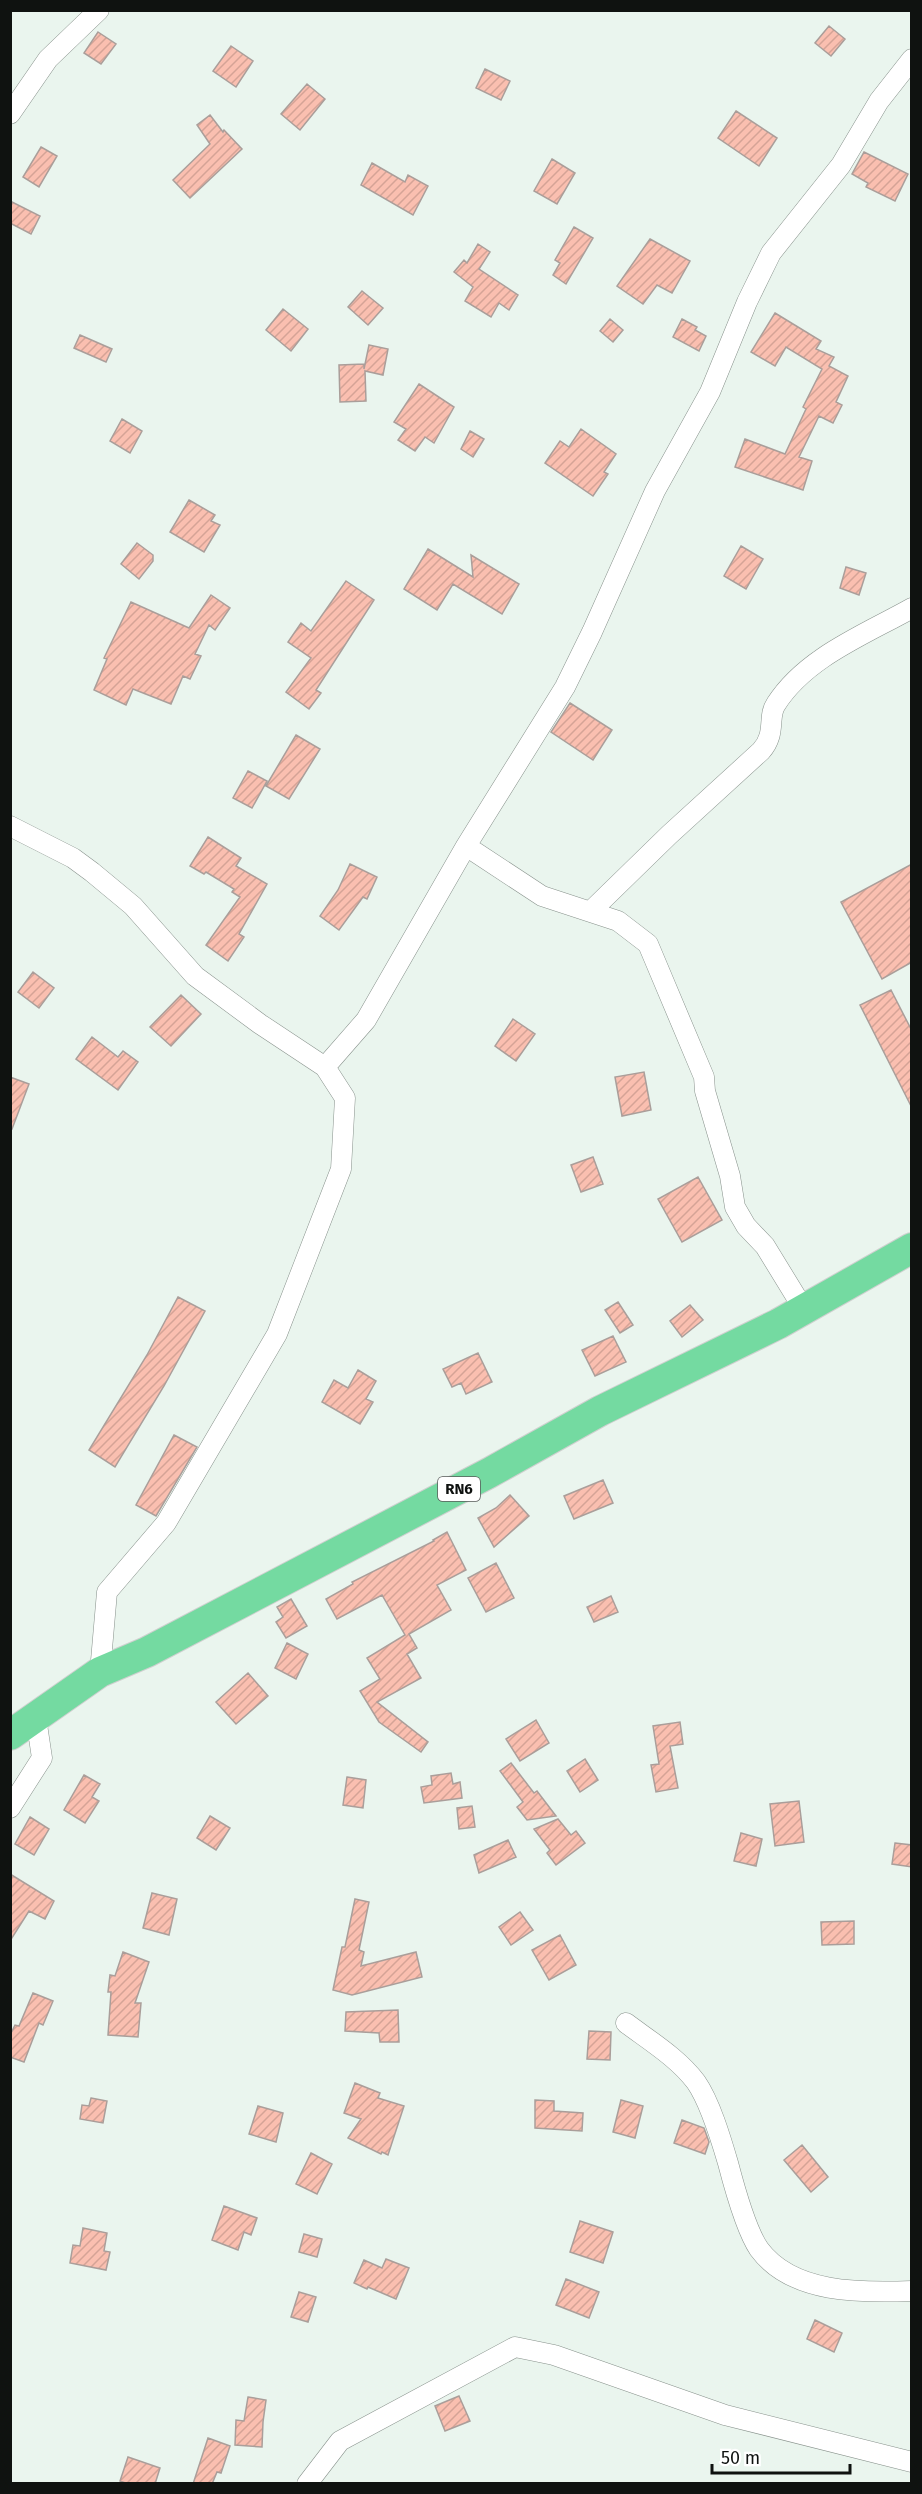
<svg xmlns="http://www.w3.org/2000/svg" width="922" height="2494" viewBox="0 0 922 2494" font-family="'Fira Sans',sans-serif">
<defs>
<pattern id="building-hatch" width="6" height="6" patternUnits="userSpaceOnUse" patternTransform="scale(1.5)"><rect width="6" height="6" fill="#fabfb0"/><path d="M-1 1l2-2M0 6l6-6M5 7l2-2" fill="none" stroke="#d5a396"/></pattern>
</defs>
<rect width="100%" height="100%" fill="#eaf5ee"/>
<path fill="url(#building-hatch)" stroke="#aa9e9a" stroke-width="1.5" d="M829,26l16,13 -14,17 -16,-13z
M98,32l18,12 -15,20 -17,-11z
M231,46l22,15 -17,26 -23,-16z
M485,69l25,12 -9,19 -25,-12z
M307,84l18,15 -25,31 -19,-16z
M736,111l41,27 -18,28 -41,-28z
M210,115l13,17 1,-2 18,19 -52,49 -17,-18 37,-36 -13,-19z
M41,147l16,9 -18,31 -16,-10z
M864,152l44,22 -13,27 -29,-14 2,-4 -16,-9z
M552,159l23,14 -18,31 -23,-13z
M372,163l33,19 3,-7 20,11 -15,29 -52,-30z
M10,201l30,15 -9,18 -21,-11z
M574,227l19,11 -27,46 -13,-9 7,-12 -5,-3z
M650,239l40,22 -18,32 -15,-8 -14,19 -26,-18z
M478,244l12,8 -11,17 39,26 -9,15 -10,-7 -8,14 -26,-16 8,-14 -19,-15 10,-12 3,3z
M362,291l21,17 -15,17 -20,-18z
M283,309l25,20 -17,22 -25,-21z
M775,313l46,28 -5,8 18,8 -5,9 19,10 -12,26 6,3 -9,18 -14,-7 -20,41 13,4 -9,29 -68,-23 10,-28 40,15 21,-45 -3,-2 19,-38 -36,-22 -11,19 -24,-14z
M610,319l13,11 -10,12 -13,-11z
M682,319l15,8 -2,3 11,6 -7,15 -26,-14z
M80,335l32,14 -6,13 -32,-14z
M369,345l19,4 -5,26 -18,-4 1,30 -26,1 -1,-37 25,-1v5z
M419,384l35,23 -20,36 -9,-6 -10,14 -17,-11 8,-11 -12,-7z
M122,419l20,12 -12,22 -20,-12z
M581,429l35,25 -12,18 4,2 -15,22 -48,-33 15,-22 9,6z
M470,431l14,8 -11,18 -12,-8z
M189,500l26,15 -4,6 9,4 -16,27 -34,-20z
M137,543l16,12v6l-14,18 -18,-15z
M741,546l22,13 -17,30 -22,-13z
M428,549l45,28 -2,-22 48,29 -17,30 -49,-30 -16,26 -33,-21z
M846,567l20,6 -7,22 -19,-7z
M346,581l28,19 -58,90 5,3 -12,16 -23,-17 25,-34 -23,-16 13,-19 10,8z
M211,595l19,13 -15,22 -6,-5 -14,29 6,2 -11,23 -7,-3 -12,28 -38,-15 -7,16 -32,-15 13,-31 -3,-1 27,-56 58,26z
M570,703l42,27 -19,30 -42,-28z
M296,735l24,14 -31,50 -23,-13z
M248,771l19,10 -15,27 -19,-10z
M208,837l33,21 -5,8 31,18 -28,50 5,3 -16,24 -22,-16 34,-48 -8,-5 2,-3 -28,-17 -2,2 -14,-8z
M350,864l27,13 -10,22 -4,-2 -24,33 -19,-14 18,-26z
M912,864v98l-30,17 -41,-77z
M33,972l21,16 -15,20 -21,-16z
M891,990l21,41v77l-52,-103z
M181,995l20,19 -30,32 -21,-19z
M513,1019l22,15 -19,27 -21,-15z
M92,1037l26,20 5,-6 15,11 -20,28 -42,-31z
M644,1072l7,38 -29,6 -7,-39z
M10,1077l19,7 -17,45 -2,-1z
M593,1157l10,27 -22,8 -10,-27z
M698,1177l24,43 -40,22 -24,-43z
M178,1297l27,14 -41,75 -49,81 -26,-17 58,-95z
M618,1302l15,23 -13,8 -15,-23z
M690,1305l13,15 -21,17 -12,-16z
M613,1336l13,26 -31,14 -13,-26z
M478,1353l14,29 -26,12 -5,-11 -9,4 -9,-18z
M358,1370l18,11 -10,18 7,3 -13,22 -38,-22 12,-22 14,8z
M174,1435l23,12 -41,69 -20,-11z
M603,1480l10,23 -39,16 -10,-23z
M510,1495l19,21 -35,31 -16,-29 18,-10z
M447,1532l19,38 -29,15 14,25 -42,24 8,14 -10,6 14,24 -44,24 51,40 -7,10 -42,-30 -19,-31 20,-12 -13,-21 38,-23 -23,-40 -45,24 -11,-20 27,-15 -1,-2 82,-41 -1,-1z
M496,1563l18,35 -28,14 -18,-34z
M611,1596l7,16 -24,10 -7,-15z
M291,1599l16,27 -21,12 -10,-16 7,-5 -6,-10z
M287,1643l21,11 -12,25 -21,-11z
M248,1673l20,23 -32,28 -20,-22z
M536,1720l13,23 -29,18 -14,-22z
M680,1722l3,22 -13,2 8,42 -22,4 -5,-27 8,-1 -6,-38z
M585,1759l13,21 -18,12 -13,-21z
M511,1763l23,30 3,-2 19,25 -29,4 -10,-13 6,-5 -23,-31z
M451,1773l2,11 7,-2 2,16 -38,5 -3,-16 11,-2 -1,-9z
M84,1775l16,9 -8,13 7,4 -14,22 -21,-13z
M347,1777l19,3 -3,28 -20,-3z
M799,1801l5,41 -29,4 -5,-42z
M472,1806l3,21 -16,2 -2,-21z
M210,1816l20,12 -14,22 -19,-12z
M30,1817l19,12 -15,26 -19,-11z
M558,1819l13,16 5,-4 9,12 -29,22 -9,-12 3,-3 -16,-21z
M741,1833l21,6 -6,27 -22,-5z
M508,1840l8,17 -37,16 -5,-18z
M895,1843l17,2v22l-20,-3z
M10,1874l44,27 -9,18 -16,-8 -19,30z
M152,1893l25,6 -8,36 -26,-7z
M355,1899l14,3 -10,48 5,2 -3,14 55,-14 6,25 -70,18 -19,-5 9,-43h3z
M520,1912l13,18 -22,15 -12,-18z
M854,1921v23l-32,1 -1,-23z
M560,1935l16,30 -27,15 -17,-30z
M123,1952l26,10 -14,41h6l-3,34 -30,-2 3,-43h-3l2,-17 5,1z
M33,1993l20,8 -10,24 -4,-2 -15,39 -14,-5v-22l5,-10 4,1z
M398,2010l1,32h-19l-1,-9 -34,-2 1,-19z
M589,2031l22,1 -1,28 -23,-1z
M355,2083l25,10 -2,5 26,8 -16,49 -6,-3 -1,2 -33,-16 13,-19 -17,-6z
M91,2098l16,3 -4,22 -23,-4 2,-14 7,1z
M535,2100l19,1v10l29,2 -1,18 -47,-3z
M621,2100l22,6 -8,32 -22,-6z
M258,2106l25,7 -7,29 -27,-8z
M682,2120l22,8 5,14 -4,12 -31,-11z
M802,2145l26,32 -17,15 -27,-32z
M311,2153l21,11 -15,30 -21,-10z
M224,2206l33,12 -6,17 -7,-3 -6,18 -26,-10z
M580,2221l33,11 -10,31 -33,-11z
M83,2228l24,5 -3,18 6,1 -4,18 -36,-7 3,-18 7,1z
M304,2234l18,5 -5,18 -18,-5z
M386,2259l23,9 -13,31 -28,-12 -1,2 -13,-6 10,-23 18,8z
M566,2279l33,13 -10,26 -33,-13z
M299,2292l17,5 -8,25 -17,-5z
M815,2320l27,13 -8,19 -27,-13z
M459,2396l11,25 -25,10 -10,-25z
M248,2397l18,3 -3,22 -1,25 -27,-2 1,-25 8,1z
M208,2438l22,8 -9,27 -4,-1 -5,12h-19z
M128,2457l32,11 -5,16h-27l-8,-3z"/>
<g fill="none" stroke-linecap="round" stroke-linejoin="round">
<g stroke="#88928c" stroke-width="21">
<path id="minor" d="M10,114l38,-55 51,-49
M10,826l63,32 19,14 41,34 62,70 65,48 65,43 20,31 -4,71 -64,165 -111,189 -59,69 -7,80
M466,846l76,50 76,25 30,23 56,133 1,14 25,85 5,31 11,19 19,20 38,62
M591,911l78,-76 92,-84c16,-18 6,-34 15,-47 30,-47 90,-70 136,-96
M325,1067l41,-47 100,-174 99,-159 27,-55 63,-141 55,-99 37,-90 24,-49 70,-88 38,-64 33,-42
M10,1808l32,-50 -6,-40
M626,2023c24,18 52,35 70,59 14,20 25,57 32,81 6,23 18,67 31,86 33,45 102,44 153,42
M307,2484l33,-43 175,-94 39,8 171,60 187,47"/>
</g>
<g stroke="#cfd0cf" stroke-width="32">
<path id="highway" d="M10,1735l90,-63 47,-20 342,-179 111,-62 178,-87 134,-76"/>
</g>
<use href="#minor" stroke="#fff" stroke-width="20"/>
<use href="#highway" stroke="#74daa1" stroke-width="30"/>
</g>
<g text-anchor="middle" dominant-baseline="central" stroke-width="6" stroke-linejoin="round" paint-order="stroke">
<rect fill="#fff" stroke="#575958" stroke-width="1.5" x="438" y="1477" width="42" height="24" rx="4.5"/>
<g font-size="15" font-weight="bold" fill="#0f1210">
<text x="459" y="1489">RN6</text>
</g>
</g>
<rect width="922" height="2494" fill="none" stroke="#0f1210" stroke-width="24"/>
<path d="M712 2464v9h138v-9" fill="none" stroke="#0f1210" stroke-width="3"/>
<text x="721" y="2464" font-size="18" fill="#0f1210" stroke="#ffffff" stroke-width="4.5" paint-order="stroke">50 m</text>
</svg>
